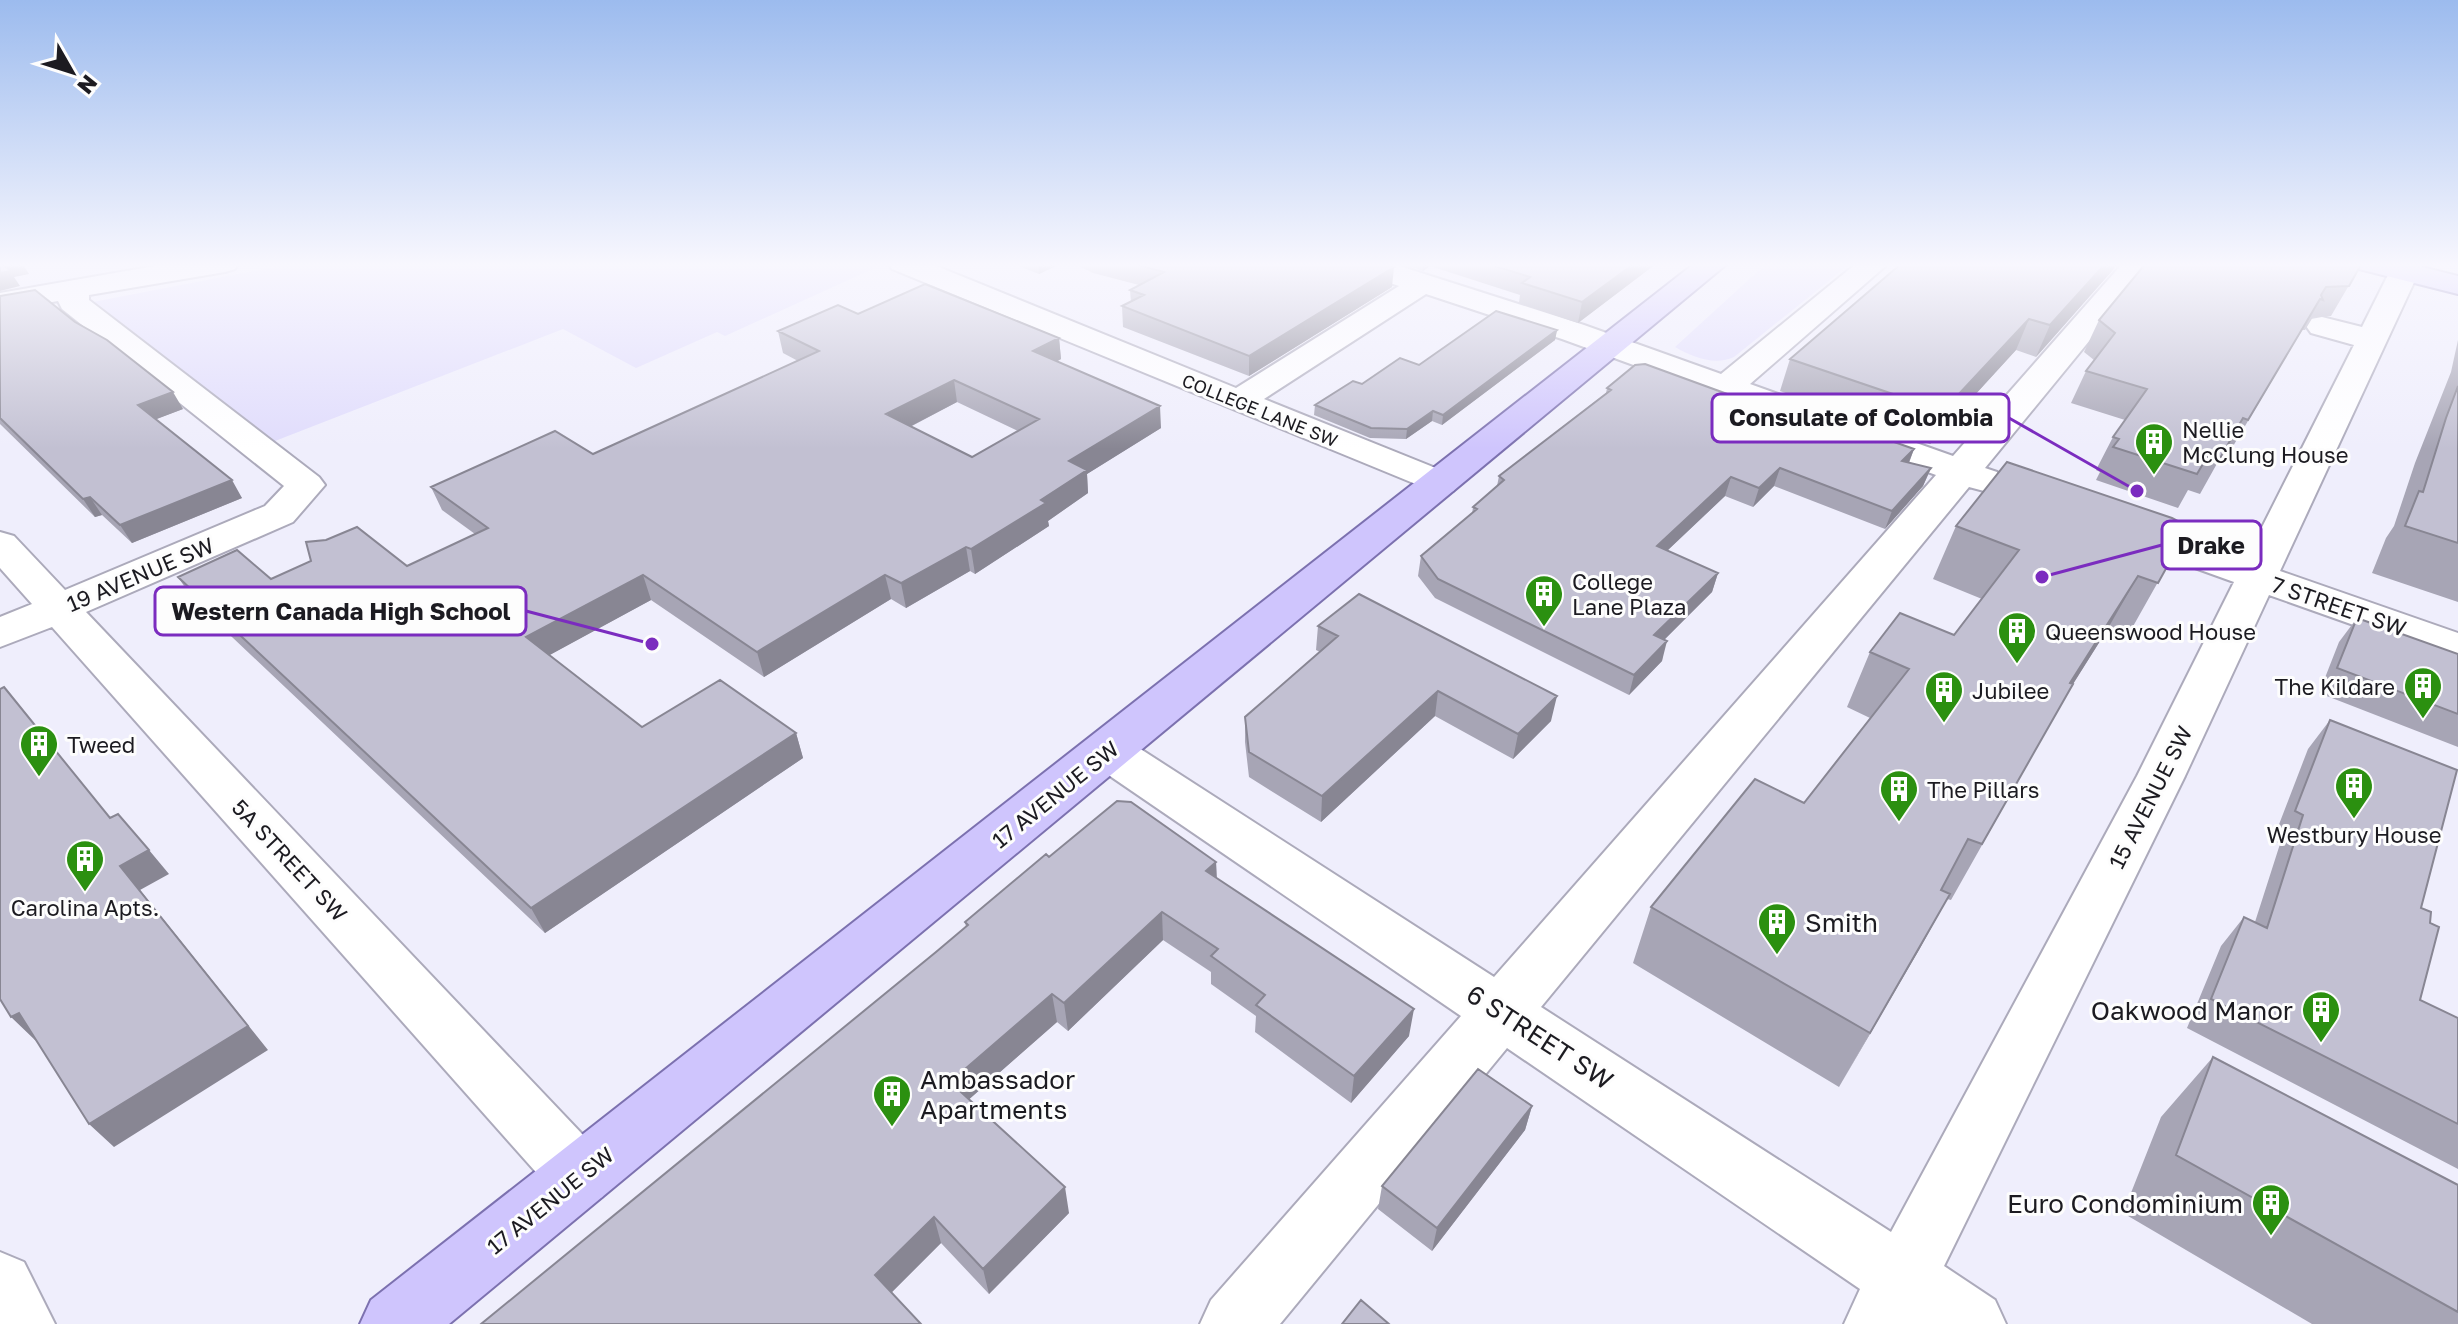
<svg xmlns="http://www.w3.org/2000/svg" width="2458" height="1324" viewBox="0 0 2458 1324" font-family="'Golos Text',sans-serif">
<rect width="100%" height="100%" fill="#efeefc"/>
<path fill="#e0dcfc" d="M295,263h573l9,4 -152,69 -8,-4 -81,36 -73,-39 -288,112 -182,-139z
M1767,263h84l-117,94c-20,9 -41,0 -59,-10z"/>
<g fill="none" stroke-linecap="round" stroke-linejoin="round">
<g stroke="#acaabb" stroke-width="4">
<path id="minor" d="M172,263h67l-4,6 -10,3 -136,23v5l230,177 6,8 -32,37 -207,90 516,543 10,21 -10,21 -22,9 -22,-9 -506,-570 -52,20v-30l32,-13 -32,-36v-36l14,4 51,54 200,-84 19,-20 -222,-177 -4,-8 -58,10v-18z
M888,263h41l307,125 163,-102 -50,-17 -4,-6h45l194,62 137,49 136,-111h32l-139,121 203,72 170,-193h30l-168,205 12,4 6,8 -6,8 -13,3 -15,-4 -428,520 350,225 246,-456 97,-194 -128,-46 -5,-8 5,-8 14,-4 126,43 108,-214 -43,-12 -5,-7 5,-7 11,-2 40,10 32,-64h29l-143,308 178,62v29l-189,-67 -84,181 -241,490 51,34 11,24h-162l16,-35 -353,-241 -227,276h-80l11,-24 250,-284 -370,-253 -7,-12 7,-12 17,-5 17,5 369,238 442,-502 -374,-136 -136,-45 -162,105 189,76 6,8 -6,8 -13,3 -548,-225z
M0,1252l24,10 31,62h-55z"/>
</g>
<g stroke="#7c71af" stroke-width="4">
<path id="major" d="M1695,263h33l-1279,1061h-89l11,-24z
M2355,263h51l52,13v18l-99,-25z"/>
</g>
<use href="#minor" fill="#fff" fill-rule="evenodd"/>
<use href="#major" fill="#cfc5fd" fill-rule="evenodd"/>
</g>
<path fill="#a7a5b5" fill-rule="evenodd" d="M1011,263h51l-23,11z
M1073,263h310l9,24 -143,89 -126,-49 -1,-21 9,-4 -1,-12 9,-5 -46,-12z
M1401,263h256l-79,60 -59,-20 1,-8 -90,-29 -7,5z
M1902,263h217l-83,94 -20,-7 -86,94 -150,-53 10,-32z
M2362,263l-31,53 -18,1 -8,13h-3l-73,123 -5,-2 -24,43 -12,-4 -10,18 -82,-28 4,-8 -4,-2 17,-33 12,-17 -54,-17 15,-32 8,-11 -10,-8 15,-32z
M0,296l183,113 -27,10 86,79 -110,45 -30,-28 -7,2 -95,-93z
M858,314l201,24 2,21 -4,2 104,67 -74,46 1,19 -40,28 1,5 -74,48 -5,-3 -64,37 -15,-9 -127,78 -113,-77 -102,55 93,72 154,6 7,25 -258,175 -351,-332 -16,-24 93,2 136,-13 68,-32 -33,-24 -11,-23 162,-33 205,-93 -15,-8 -5,-22zM957,402l61,29 -46,26 -62,-30z
M1557,330l-2,10 -113,85 -10,-4 -26,18 -36,-1 -56,-23 1,-10 47,-21 57,-19z
M2458,340v262l-86,-29 14,-35 8,-12 21,-63 36,-91z
M1607,388l145,15 162,46 -5,14 22,5 -8,18 -38,43 -111,-43 -21,21 -28,-11 -58,55 51,22 -6,19 -48,48 -2,21 -33,34 -194,-97 -17,-22 3,-20 51,-42 1,-7 24,-21 2,-10 107,-83z
M1956,526l233,1 -62,110 -20,-7 -34,54 -122,216 -4,-1 -108,188 -206,-124 18,-56 153,-104 66,-85 -23,-11 23,-55 84,-17 28,-36 -49,-20z
M2357,618l101,36v93l-139,-54 20,-51z
M1318,626l233,95 -38,38 -78,-43 -114,106 -72,-45 -4,-35v-25l75,-65 -4,-2z
M2330,720l91,188 -1,92 38,18v151l-271,-141 34,-82 23,-29 11,5 25,-78 -7,-4 35,-91z
M1049,857l167,5 1,17 192,157 -58,67 -96,-71 1,-16 -45,-32v-12l-48,-32 -95,91 -11,-9 -88,77 100,114 -80,81 -48,-51 -50,50 -410,31 485,-397 -1,-5z
M2213,1057l245,128v139h-146l-189,-111 38,-96z
M1532,1106l-7,24 -93,121 -54,-42 4,-23z"/>
<path fill="#888693" d="M0,263h22l7,11 -15,3 6,9 -20,5z
M1038,263h24l-23,11z
M1424,263h7l-1,3 -7,5z
M1635,263h22l-79,60 4,-21z
M2106,263h13l-83,94 14,-32z
M1394,267l-2,20 -143,89v-20z
M2029,319l-13,31 -86,94 13,-33z
M1557,330l-2,10 -113,85 1,-10z
M1059,338l2,21 -25,14 -3,-22z
M954,380l3,22 -67,35 -4,-23z
M173,392l10,17 -34,13 -11,-17z
M1160,406l1,22 -74,46 1,19 -40,28 1,5 -74,48 -4,-25 70,-49 28,-39z
M1433,411l-1,10 -26,18 1,-10z
M1914,449l-7,18 -5,-6z
M1780,468l-6,18 -21,21 6,-19z
M1931,468l-8,18 -38,43 7,-18z
M1731,477l-6,19 -73,69 5,-19z
M232,480l10,18 -110,45 -12,-18z
M90,497l12,18 -7,2 -12,-18z
M966,547l4,24 -64,37 -5,-25z
M1718,573l-6,19 -63,63 5,-20z
M643,575l8,25 -114,62 -11,-25z
M885,575l6,24 -127,78 -7,-25z
M2138,576l-31,54 -68,108 31,-55z
M1667,641l-5,20 -33,34 5,-20z
M1438,691l-3,25 -114,106 1,-26z
M1557,696l-6,25 -38,38 5,-25z
M796,733l7,25 -258,175 -14,-25z
M149,850l20,24 -29,16 128,160 -154,97 -25,-23 31,-258z
M1216,862l1,28 -11,-19z
M1950,894l-31,56 -80,137 31,-54z
M1162,912l1,28 -95,91 -4,-28z
M1052,994l5,28 -100,88 -7,-28z
M1414,1009l-5,27 -58,67 3,-27z
M19,1013l17,28 -25,-24z
M1532,1106l-7,24 -93,121 5,-23z
M1065,1187l4,26 -80,81 -6,-25z
M934,1217l7,26 -57,57 -9,-25z"/>
<path fill="#c2c0d2" stroke="#888693" stroke-width="2" fill-rule="evenodd" d="M0,263h1l10,8 -11,2z
M1130,263h253l11,4 -145,89 -127,-50 22,-11 -14,-5 34,-18z
M1485,263h150l-53,39 -60,-19 8,-6z
M1902,263h204l-56,62 -21,-6 -86,92 -153,-52z
M2146,263h216l-13,23 -23,1 -5,8 2,5 -3,-1 -72,121 -5,-2 -24,42 -12,-3 -10,17 -84,-27 6,-8 -6,-2 34,-48 -61,-18 29,-38 -16,-13z
M925,284l134,54 -26,13 127,55 -91,55 18,9 -46,30 5,3 -75,46 -5,-2 -65,36 -16,-8 -128,77 -114,-77 -117,62 116,90 78,-47 76,53 -265,175 -353,-331 59,-27 34,29 40,-18 -5,-19 20,-2 31,-13 50,39 81,-38 -57,-41 124,-56 38,23 226,-103 -41,-20 60,-26 20,9zM954,380l85,39 -67,38 -86,-43z
M35,290l40,32 32,18 66,52 -35,13 94,75 -112,45 -30,-28 -7,2 -83,-81v-122z
M1496,311l61,19 -114,85 -10,-4 -26,18 -36,-1 -56,-23 38,-24 9,3 38,-26 19,7z
M1645,364l107,39 9,-8 153,54 -12,12 29,7 -39,43 -112,-43 -21,20 -28,-11 -74,69 61,27 -64,62 13,6 -33,34 -196,-96 -17,-23 56,-47 -4,-2 31,-27 -5,-4 112,-86 -4,-2 28,-23z
M2458,386v157l-53,-17 14,-35 4,1 23,-74z
M2007,462l165,56 17,9 -31,56 -20,-7 -68,107 3,1 -91,160 -14,-5 -27,51 9,4 -80,139 -219,-126 104,-128 49,24 105,-134 -39,-17 30,-39 54,22 65,-85 -63,-24z
M1359,594l198,102 -39,38 -80,-43 -116,105 -73,-44 -4,-35 93,-81 -20,-10z
M2357,618l101,36v60l-121,-46z
M4,687l106,131 8,-4 31,36 -29,16 128,160 -159,98 -70,-111 -8,4 -11,-18v-310z
M2330,720l127,50 -36,138 10,4 -1,11 9,4 -19,73 38,18v106l-247,-125 33,-82 23,11 36,-113 -8,-4z
M1117,801l14,1 85,60 -10,9 208,138 -60,67 -98,-71 9,-10 -54,-39 7,-7 -56,-37 -98,91 -12,-9 -102,88 115,105 -82,82 -49,-52 -59,58 46,49h-440l455,-372 32,-27 -3,-3 81,-68 3,3z
M2213,1057l245,128v127l-282,-157z
M1478,1069l54,37 -95,122 -55,-42z
M1361,1300l28,24h-47z"/>
<linearGradient id="sky" x2="0" y2="1"><stop stop-color="#9cbbee"/><stop offset="0.59" stop-color="#f8f7fe"/><stop offset="1" stop-color="#f8f7fe" stop-opacity="0"/></linearGradient>
<rect width="2458" height="449" fill="url(#sky)"/>
<defs>
<g id="building-pin" transform="scale(2)"><path d="M0 17L-7.5 6A9.5 9.5 0 1 1 7.5 6Z" fill="#2b9010" stroke="#fdfdfd"/><path d="M-4-6H4V6H1V3H-1V6H-4ZM-2.5-4.3h1.7v1.8h-1.7ZM.8-4.3h1.7v1.8H.8ZM-2.5-1h1.7V.8h-1.7ZM.8-1h1.7V.8H.8Z" fill="#fff"/></g>
</defs>
<g fill-rule="evenodd">
<use href="#building-pin" x="2154" y="442"/>
<use href="#building-pin" x="1544" y="594"/>
<use href="#building-pin" x="2017" y="631"/>
<use href="#building-pin" x="2423" y="686"/>
<use href="#building-pin" x="1944" y="690"/>
<use href="#building-pin" x="39" y="744"/>
<use href="#building-pin" x="2354" y="786"/>
<use href="#building-pin" x="1899" y="789"/>
<use href="#building-pin" x="85" y="859"/>
<use href="#building-pin" x="1777" y="922"/>
<use href="#building-pin" x="2321" y="1010"/>
<use href="#building-pin" x="892" y="1094"/>
<use href="#building-pin" x="2271" y="1203"/>
</g>
<g text-anchor="middle" dominant-baseline="central" stroke-width="6" stroke-linejoin="round" paint-order="stroke">
<g font-size="18" fill="#1c1b21" stroke="#fdfdfd">
<text transform="translate(1260 410) rotate(22)">COLLEGE LANE SW</text>
</g>
<g font-size="22" fill="#1c1b21" stroke="#fdfdfd" text-anchor="start">
<text x="2182" y="429">Nellie<tspan x="2182" dy="25">McClung House</tspan></text>
<text x="1572" y="581">College<tspan x="1572" dy="25">Lane Plaza</tspan></text>
<text x="2045" y="631">Queenswood House</text>
<text x="2395" y="686" text-anchor="end">The Kildare</text>
<text x="1972" y="690">Jubilee</text>
<text x="67" y="744">Tweed</text>
<text x="1927" y="789">The Pillars</text>
<text x="2354" y="834" text-anchor="middle">Westbury House</text>
<text x="85" y="907" text-anchor="middle">Carolina Apts.</text>
</g>
<g font-size="22" fill="#1c1b21" stroke="#fdfdfd">
<text transform="translate(140 574) rotate(-23)">19 AVENUE SW</text>
<text transform="translate(2339 606) rotate(19)">7 STREET SW</text>
<text transform="translate(1055 794) rotate(-39)">17 AVENUE SW</text>
<text transform="translate(2150 797) rotate(-63)">15 AVENUE SW</text>
<text transform="translate(290 860) rotate(47)">5A STREET SW</text>
<text transform="translate(550 1200) rotate(-39)">17 AVENUE SW</text>
</g>
<g font-size="26" fill="#1c1b21" stroke="#fdfdfd" text-anchor="start">
<text x="1805" y="922">Smith</text>
<text x="2293" y="1010" text-anchor="end">Oakwood Manor</text>
<text x="920" y="1079">Ambassador<tspan x="920" dy="30">Apartments</tspan></text>
<text x="2243" y="1203" text-anchor="end">Euro Condominium</text>
</g>
<g font-size="26" fill="#1c1b21" stroke="#fdfdfd">
<text transform="translate(1540 1037) rotate(33)">6 STREET SW</text>
</g>
</g>
<path fill="none" stroke="#7b2cbf" stroke-width="3" d="M2137 491L2009 418M2042 577L2162 545M652 644L526 611"/>
<g fill="#7b2cbf" stroke="#fdfdfd" stroke-width="3">
<circle cx="2137" cy="491" r="8"/>
<circle cx="2042" cy="577" r="8"/>
<circle cx="652" cy="644" r="8"/>
</g>
<g fill="#fdfdfd" stroke="#7b2cbf" stroke-width="3">
<rect x="1712" y="394" width="297" height="48" rx="8"/>
<rect x="2162" y="521" width="99" height="48" rx="8"/>
<rect x="155" y="587" width="371" height="48" rx="8"/>
</g>
<g font-size="24" text-anchor="middle" font-weight="bold" fill="#1c1b21">
<text x="1861" y="426">Consulate of Colombia</text>
<text x="2211" y="554">Drake</text>
<text x="341" y="620">Western Canada High School</text>
</g>
<g transform="translate(72 72) rotate(129)" stroke="#fdfdfd" stroke-width="6" paint-order="stroke">
<path d="M0-6L14 30L0 20L-14 30Z" fill="#1c1b21"/>
<text y="-12" font-size="22" font-weight="bold" text-anchor="middle" fill="#1c1b21">N</text>
</g>
</svg>
